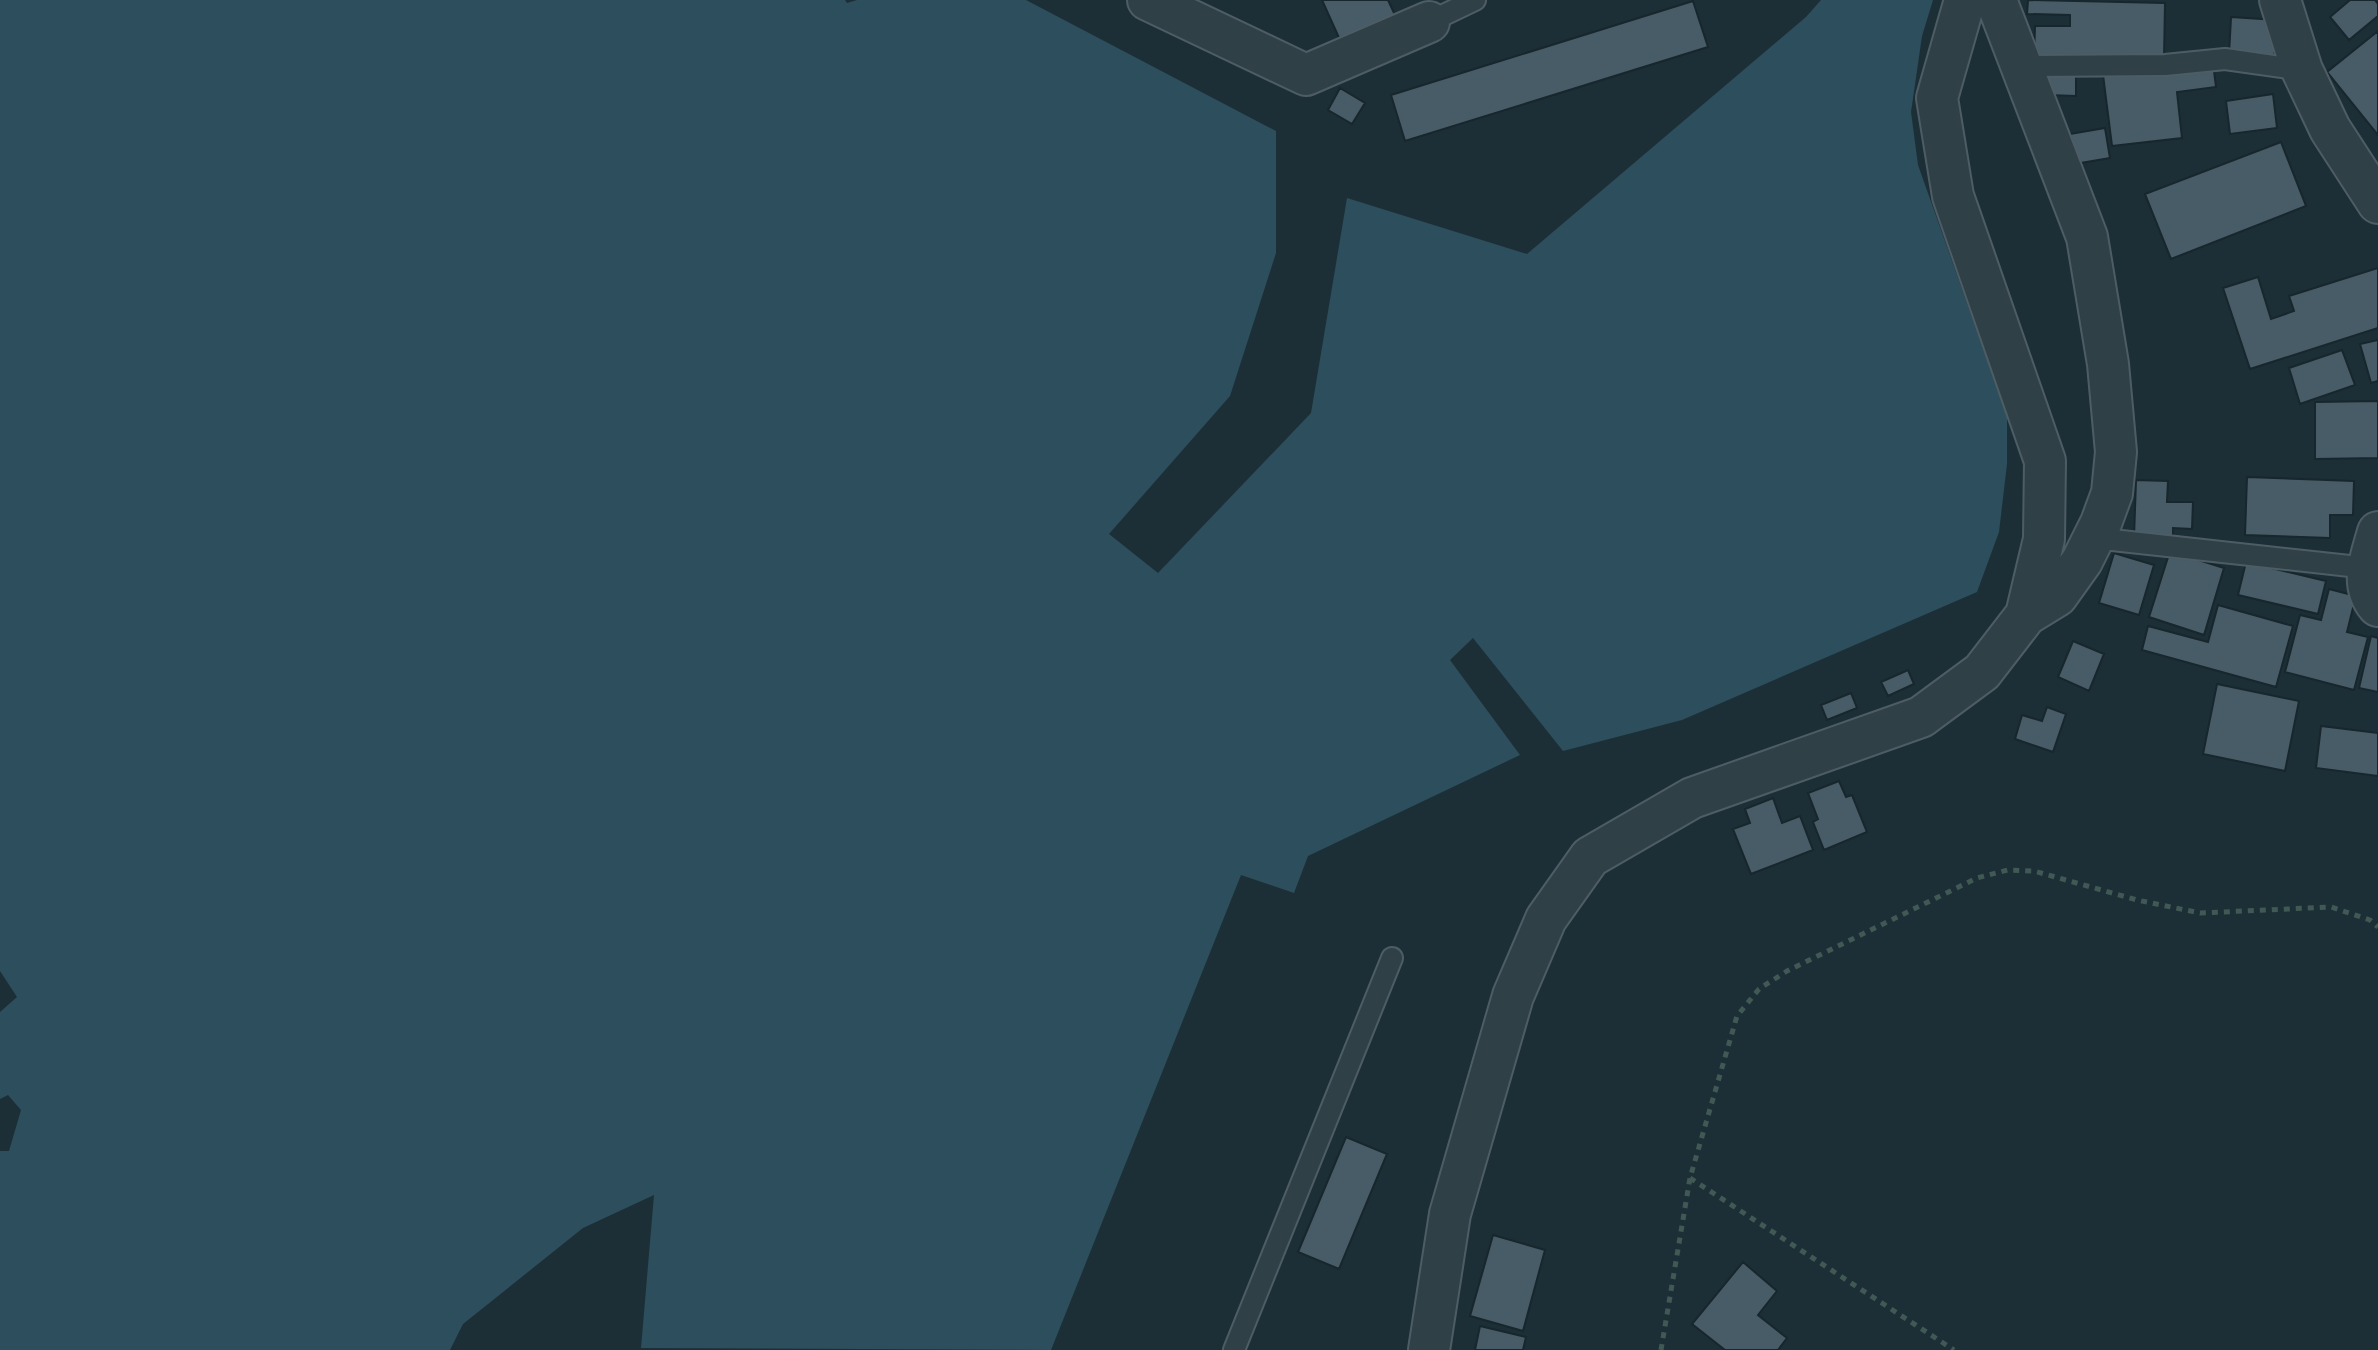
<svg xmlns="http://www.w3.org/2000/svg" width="2378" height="1350" viewBox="0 0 2378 1350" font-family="'Space Grotesk',sans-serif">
<rect width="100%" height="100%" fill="#1d2f36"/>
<path fill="#2d4e5d" d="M0,0h845l2,3 10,-3h169l250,131v122l-46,143 -121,138 49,39 153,-160 36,-215 180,56 279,-237 15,-17h112l-11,36 -11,76 7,53 89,251v48l-8,68 -22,60 -295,128 -119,31 -90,-113 -23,22 70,95 -212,101 -14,37 -53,-18 -190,475 -410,-2 13,-153 -71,33 -120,96 -13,26h-450v-199h9l12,-41 -13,-15 -8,4v-87l17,-15 -17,-26z"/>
<path fill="#475c66" stroke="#18262d" stroke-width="2" d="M1322,0h66l7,15 -55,25z
M2028,0l137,3 -1,58 -130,-2 1,-33h35v-11l-43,-1z
M2350,0h25l3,4v12l-29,24 -19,-23z
M1693,1l15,46 -303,94 -14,-46z
M2231,17l46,3 -3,39 -45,-4z
M2378,31v104l-51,-63z
M2213,63l3,24 -39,5 5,46 -70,8 -9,-71z
M2047,70h29v26l-29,-1z
M1340,88l25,15 -13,21 -24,-14z
M2273,94l4,34 -47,6 -4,-33z
M2105,128l5,30 -41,7 -5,-30z
M2281,142l25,64 -135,53 -26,-65z
M2378,268v60l-128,41 -27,-81 35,-11 13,42 23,-8 -5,-15z
M2378,340v41l-7,2 -11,-39z
M2342,350l13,35 -55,19 -11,-36z
M2378,401v57l-63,1v-57z
M2247,477l107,4 -1,34h-23v23l-85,-3z
M2136,480l32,1 -1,21h26l-1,27 -19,-1v12l-39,-2z
M2170,551l54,17 -20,67 -55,-18z
M2114,553l40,12 -15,50 -40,-12z
M2246,562l80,19 -8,33 -80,-19z
M2329,589l27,7 -9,36 21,5 -14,53 -69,-18 15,-57 21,5z
M2218,605l75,21 -17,61 -134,-37 6,-24 60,16z
M2371,636l7,2v54l-19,-4z
M2073,641l31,13 -15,37 -31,-14z
M1908,670l6,14 -26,12 -7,-14z
M2217,684l82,17 -14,70 -82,-17z
M1851,693l6,15 -30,12 -6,-15z
M2047,707l19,7 -13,38 -38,-13 7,-24 20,6z
M2321,726l57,7v43l-62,-8z
M1839,781l7,16 6,-2 15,37 -43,18 -11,-28 5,-3 -10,-26z
M1773,798l9,25 18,-7 13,34 -62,24 -18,-45 17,-6 -5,-14z
M1346,1137l41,17 -48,115 -41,-17z
M1493,1235l52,15 -22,81 -53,-15z
M1743,1262l34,29 -19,24 29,23 -9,12h-53l-33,-26z
M1480,1326l46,11 -3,13h-48z"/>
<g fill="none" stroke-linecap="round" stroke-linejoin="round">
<g stroke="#4e5d65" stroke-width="24">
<path id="service" d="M1429,22l46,-22
M2020,66l145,-1 60,-6 77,11
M2094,538l274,30
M1234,1350l158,-392"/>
</g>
<g stroke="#4e5d65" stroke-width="44">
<path id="minor" d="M1148,0l158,75 123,-53
M1965,0l-28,98 16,98 92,265 -1,78 -18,76
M2280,0l22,70 28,59 48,74
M2378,532c-7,25 -19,52 0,74
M1429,1350l21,-136 63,-218 33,-77 44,-62 102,-59 229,-81 61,-45 44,-57 31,-19 25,-35 19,-38 11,-30 4,-41 -8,-88 -21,-127 -91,-237"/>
</g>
<path stroke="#405955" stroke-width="5" stroke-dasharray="6 6" stroke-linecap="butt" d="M1690,1178l264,172
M1661,1350l29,-172 47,-162 22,-27 28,-18 190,-93 31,-8 26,1 103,29 63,13 131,-6 39,13 8,7"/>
<use href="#service" stroke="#304047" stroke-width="20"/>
<use href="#minor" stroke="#304047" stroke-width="40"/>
</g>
</svg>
